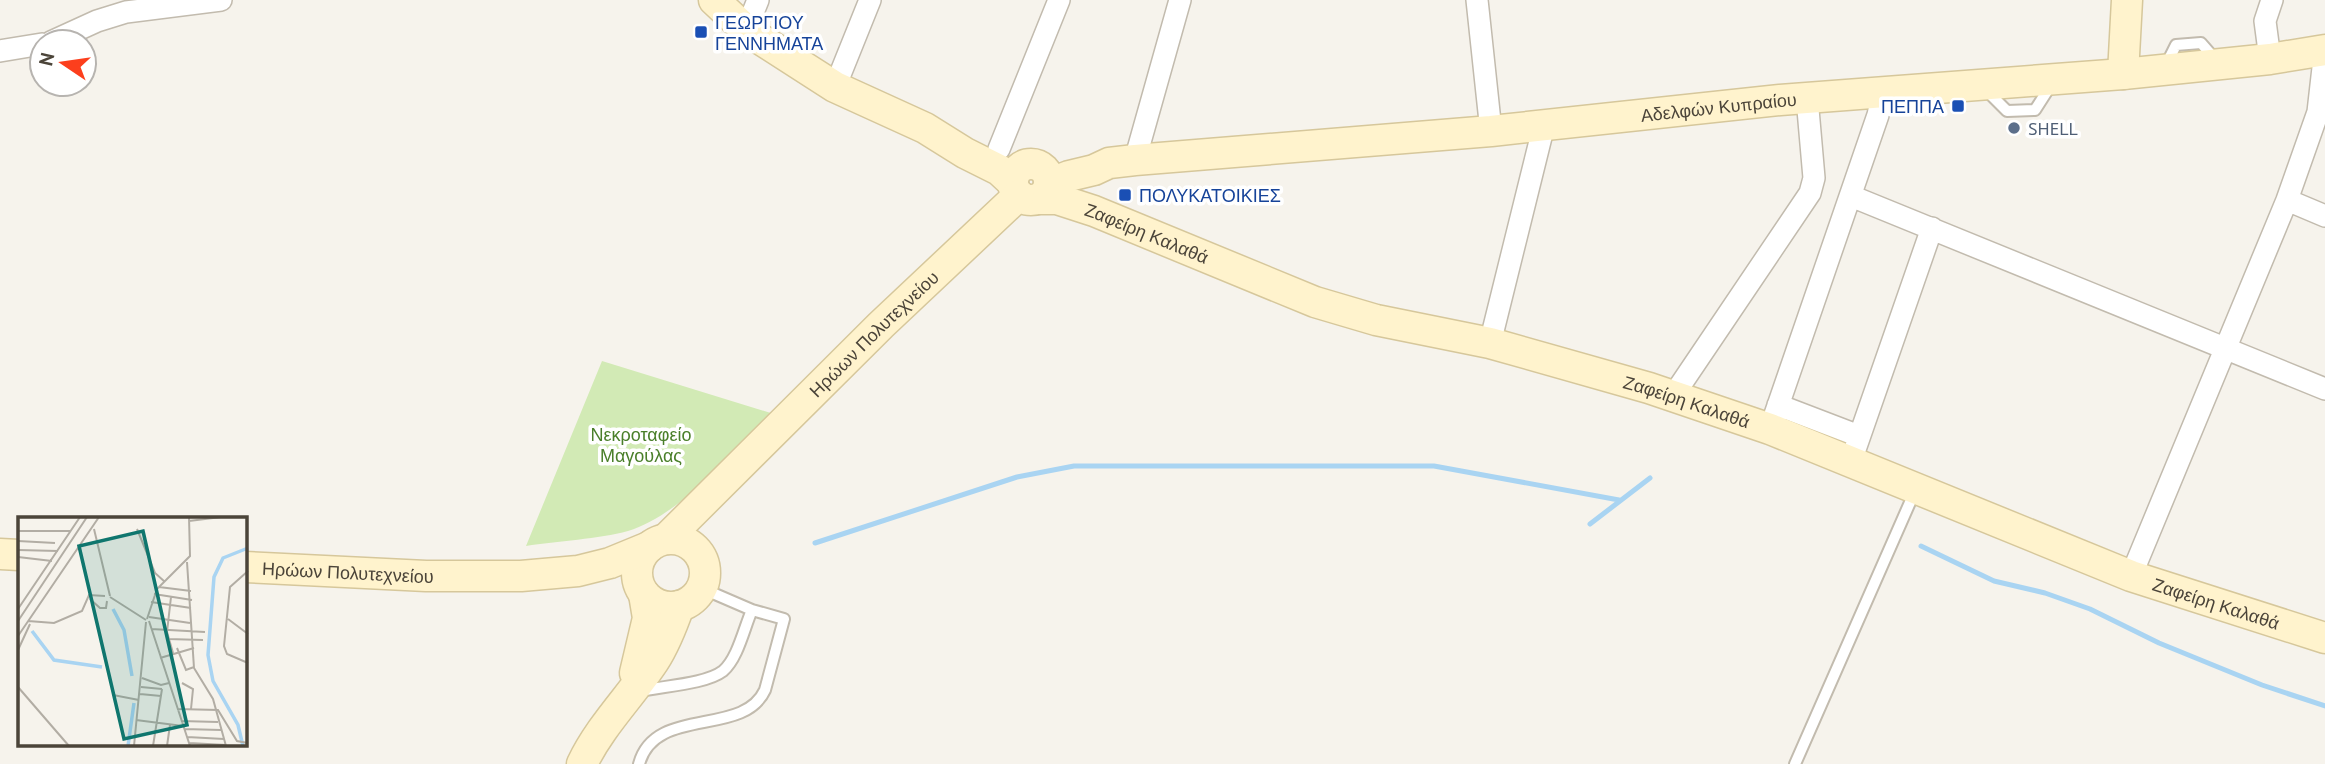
<svg xmlns="http://www.w3.org/2000/svg" width="2325" height="764" viewBox="0 0 2325 764" font-family="'PT Sans',sans-serif">
<rect width="100%" height="100%" fill="#f6f3ec"/>
<path fill="#d2eab5" d="M602,361l172,53c-39,37 -95,102 -146,117 -29,8 -71,10 -102,15z"/>
<g fill="none" stroke-linecap="round" stroke-linejoin="round">
<path stroke="#a9d4f2" stroke-width="5" d="M1590,524l60,-46
M815,543l202,-66 57,-11h360l185,34
M1921,546l73,35 51,12 45,16 69,34 103,42 63,21"/>
<g stroke="#c2bbae" stroke-width="14">
<path id="lane" d="M2165,67l11,-22 25,-2 14,16
M1985,89l22,22 28,-1 16,-25
M641,691c22,-5 65,-7 82,-20 15,-13 21,-43 29,-61
M639,764c16,-59 104,-26 126,-74l19,-71 -32,-9 -51,-22
M1795,764l120,-273"/>
</g>
<g stroke="#c2bbae" stroke-width="24">
<path id="street" d="M1477,0l14,131
M746,30l12,-30
M51,42l46,-21 29,-9 95,-12
M0,51l42,-7
M2270,59l-5,-38 7,-21
M835,87l35,-87
M999,149l60,-149
M1135,160l45,-160
M1851,196l474,193
M2287,200l38,16
M1490,343l54,-218
M1673,396l137,-203 4,-15 -7,-80
M1778,405l81,31
M1770,429l108,-314 5,-23
M1851,461l81,-233
M2131,576l156,-376 31,-88 7,-62"/>
</g>
<g stroke="#d6c79b" stroke-width="33">
<g id="secondary">
<path d="M714,0l32,30 89,57 90,41 40,25 34,17 14,13"/>
<path d="M2123,74l4,-74"/>
<circle cx="1031" cy="182" r="18"/>
<path id="s1" d="M1049,184l20,-8 25,-6 15,-7 26,-3 356,-29 289,-31 343,-26 147,-15 55,-9"/>
<path id="s2" d="M1039,199h18l37,12 221,91 61,18 114,23 159,45 121,41 361,147 194,62"/>
<path id="s3" d="M666,539l215,-214 138,-130"/>
<circle cx="671" cy="573" r="34"/>
<path d="M0,554l19,1"/>
<path id="s4" d="M245,567l181,9h95l57,-5 32,-8 39,-16"/>
<path d="M635,673l13,-55 -4,-24"/>
<path d="M582,764c18,-38 49,-68 72,-103 11,-17 18,-35 25,-55"/>
</g>
</g>
<use href="#lane" stroke="#fff" stroke-width="10"/>
<use href="#street" stroke="#fff" stroke-width="21"/>
<use href="#secondary" stroke="#fff3cd" stroke-width="30"/>
</g>
<g fill="#1a4fb4" stroke="#fff" stroke-width="2.5">
<rect x="694" y="25" width="14" height="14" rx="3.5"/>
<rect x="1951" y="99" width="14" height="14" rx="3.5"/>
<rect x="1118" y="188" width="14" height="14" rx="3.5"/>
</g>
<circle fill="#5c6f8a" stroke="#fff" stroke-width="2.5" cx="2014" cy="128" r="7"/>
<g text-anchor="middle" dominant-baseline="central" stroke-width="7" stroke-linejoin="round" paint-order="stroke">
<g font-size="18" fill="#164399" stroke="#fff" text-anchor="start">
<text x="715" y="22">ΓΕΩΡΓΙΟΥ<tspan x="715" dy="21">ΓΕΝΝΗΜΑΤΑ</tspan></text>
<text x="1944" y="106" text-anchor="end">ΠΕΠΠΑ</text>
<text x="1139" y="195">ΠΟΛΥΚΑΤΟΙΚΙΕΣ</text>
</g>
<g font-size="18" fill="#4b4439" stroke="#fff">
<text stroke="none"><textPath href="#s1" startOffset="676">Αδελφών Κυπραίου</textPath></text>
<text stroke="none"><textPath href="#s2" startOffset="114">Ζαφείρη Καλαθά</textPath></text>
<text stroke="none"><textPath href="#s3" startOffset="292">Ηρώων Πολυτεχνείου</textPath></text>
<text stroke="none"><textPath href="#s2" startOffset="681">Ζαφείρη Καλαθά</textPath></text>
<text stroke="none"><textPath href="#s4" startOffset="103">Ηρώων Πολυτεχνείου</textPath></text>
<text stroke="none"><textPath href="#s2" startOffset="1248">Ζαφείρη Καλαθά</textPath></text>
</g>
<g font-size="18" fill="#4e5e75" stroke="#fff" text-anchor="start">
<text x="2028" y="128">SHELL</text>
</g>
<g font-size="18" fill="#4a7f2a" stroke="#fff">
<text x="641" y="434">Νεκροταφείο<tspan x="641" dy="21">Μαγούλας</tspan></text>
</g>
</g>
<g transform="translate(18 517)">
<rect width="229" height="229" fill="#f6f3ec"/>
<path fill="none" stroke="#a9d4f2" stroke-width="3.5" d="M95,92l11,21 8,46M14,114l22,29 48,7M110,229l6,-43M225,229l-5,-21 -25,-44 -5,-26 6,-78 9,-19 25,-10"/>
<path fill="none" stroke="#b2ada4" stroke-width="2" d="M171,4l32,-4M76,12l16,67M119,12l18,44 10,9M0,14h53M0,24l37,2M0,33l40,1M0,40l34,4M169,45l7,106 19,31 13,47M230,54l-18,16 -6,59 3,8 21,9M141,70l32,4M136,77l38,6M92,80l36,23M153,80l-4,35 6,21M72,82l10,9h6l1,-7M133,85l40,6M0,92l62,-92M131,100l41,6M129,102l10,-30 33,-33 -1,-39M210,102l20,15M0,104l69,-104M10,104l26,2 28,-12 7,-16 16,1M131,104l41,125M133,112l54,3M0,119l81,-119M150,122l35,1M159,131l9,22 8,-3M0,133l12,-26M142,141l34,-10M124,161l19,7 8,-2M164,166l11,6 -2,20M0,170l51,59M123,170l21,2M122,177l21,2M95,178l26,5M159,192l41,1 19,31 11,2M118,203l47,6M163,204l37,1M166,212l37,1M169,220l37,2M171,226l37,2M116,229l12,-124M135,229l9,-57M149,229l3,-21"/>
<path fill="#0f766e" fill-opacity="0.15" stroke="#0f766e" stroke-width="3.5" d="M125,14l44,194 -63,14 -45,-193z"/>
<rect width="229" height="229" fill="none" stroke="#4b4439" stroke-width="3.5"/>
</g>
<g transform="translate(63 63) rotate(283)"><circle r="33" fill="#ffffff" stroke="#b7b4b0" stroke-width="2"/>
<path d="M0-5L12 26L0 18L-12 26Z" fill="#fc3f1d"/>
<text y="-10" font-size="19" font-weight="bold" text-anchor="middle" fill="#4b4439">N</text>
</g>
</svg>
